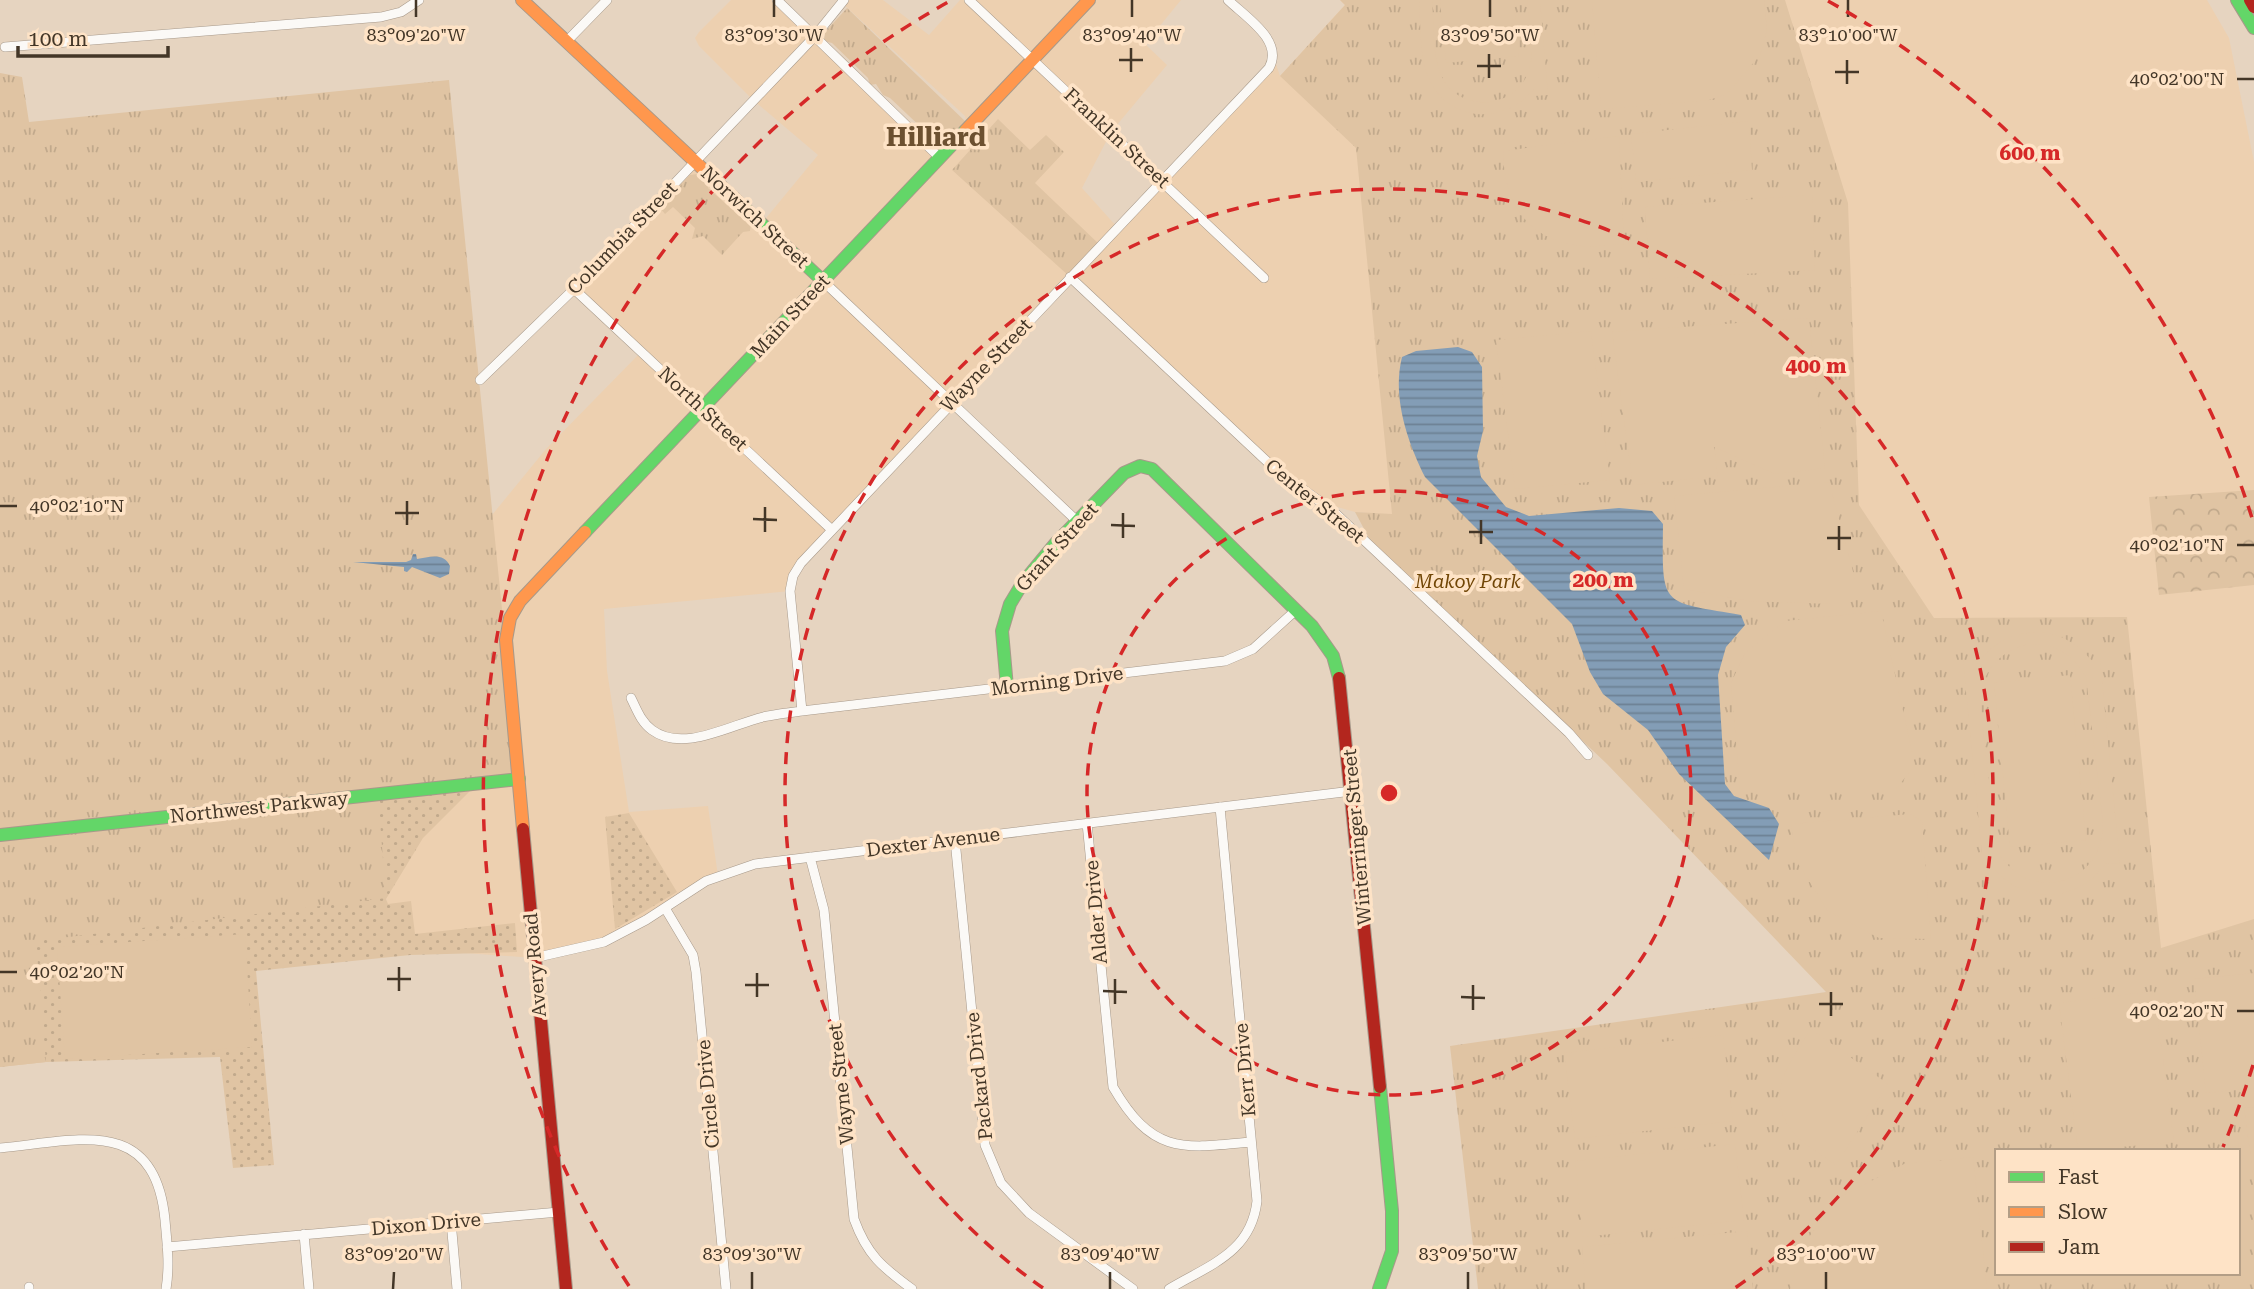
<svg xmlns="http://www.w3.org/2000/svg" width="2254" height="1289" viewBox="0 0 2254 1289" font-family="'Roboto Serif',serif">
<defs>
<pattern id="grass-dots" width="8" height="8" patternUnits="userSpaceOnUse" patternTransform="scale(1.75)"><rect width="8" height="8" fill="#e0c4a3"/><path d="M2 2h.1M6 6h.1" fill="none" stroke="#c1a98c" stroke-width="1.8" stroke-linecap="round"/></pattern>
<pattern id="forest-crowns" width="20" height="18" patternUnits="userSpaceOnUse" patternTransform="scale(1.75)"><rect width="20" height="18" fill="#e0c4a3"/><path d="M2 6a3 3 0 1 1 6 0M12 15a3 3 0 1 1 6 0" fill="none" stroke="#c1a98c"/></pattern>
<pattern id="park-tufts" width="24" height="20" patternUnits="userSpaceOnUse" patternTransform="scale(1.75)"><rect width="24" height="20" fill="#e0c4a3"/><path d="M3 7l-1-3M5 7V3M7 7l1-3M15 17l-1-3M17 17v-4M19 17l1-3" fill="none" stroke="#c1a98c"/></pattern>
<pattern id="water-rules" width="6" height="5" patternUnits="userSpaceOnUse" patternTransform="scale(1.75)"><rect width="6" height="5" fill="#839db6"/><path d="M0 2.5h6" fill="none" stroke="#6d8194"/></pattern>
</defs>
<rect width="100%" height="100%" fill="#e6d4c0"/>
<path fill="#edd0b0" d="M731,0h46l163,158 28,-30 -3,-12 -123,-113 2,-3h39l46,35 31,-35h221l-36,44 22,21 -56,67 -29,56 35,39 157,-169 6,18 65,-71 -5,-5h867l22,38 25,124v1127l-16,-16v-122l-846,-636 -37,-3 -32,-9 -38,-25 -215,-201 -269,285 -11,29 -186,18 3,62 22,141 79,-6 10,70 -114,66 -70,16 -138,-10 -10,-50 -8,-103 114,-280 54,-66 95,-97 -67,-63 121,-128 67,62 56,-68 -65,-55 -54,-54 -4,-8 4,-6z"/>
<path fill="url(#grass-dots)" d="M0,735l499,27 -76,76 -37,61 2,5 23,-3 4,33 100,-11 2,29 -107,3 -154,16 18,194 -41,3 -13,-111 -174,5 -46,5z
M629,813l48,79 -62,37 -10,-112z"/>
<path fill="url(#forest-crowns)" d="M2254,490v95l-95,10 -10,-98z"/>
<path fill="url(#park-tufts)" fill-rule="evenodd" d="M1340,0h445l63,203 11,302 75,113 193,-1 34,331 93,-29v370h-776l-28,-243 376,-54 -219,-228 -237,-224 -15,-28 37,2 -36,-366 -76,-72 65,-71zM1997,1151h241v122h-241z
M847,8l119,114 -23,23 -13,-3 -4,-10 -36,-34 -7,-3 -7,-11 -6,1 -2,-7 -36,-35 -8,-2 1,-9z
M0,73l22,4 7,45 420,-42 70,699 -141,16 8,103 -350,43 10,121 -46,5z
M998,119l32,31 16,-15 18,17 -29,31 65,62 -30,32 -118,-107z
M697,174l12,8 -1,6 36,32 7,2 -1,9 -7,1 -21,23 -19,-19 -11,3 3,-11 -22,-21 -8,7 -5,-6 30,-33z"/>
<path fill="#e0c4a3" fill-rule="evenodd" d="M1419,0h13c2,23 0,53 9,75 17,39 75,35 88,-5 7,-21 0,-49 -2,-70h13l8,95 -13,1 -1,-7c-29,37 -88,34 -106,-13 -9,-22 -7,-52 -9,-76z
M1440,0h74l5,56 -73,7z
M1592,0h172l3,30 -7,25 -33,39 -18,6 -108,9z
M1749,121l3,49 -116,12 -5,-48z
M1619,136l5,108c-16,1 -35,4 -50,1 -51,-9 -70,-46 -71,-94z
M1812,195l3,75 -165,9 -5,-72z
M1809,318l16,150 -50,6 -61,-27 4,29 -85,9 -21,-153z
M1591,331l19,149 -95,9 -19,-149z
M1829,482l26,97 -25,25 -81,-3 -65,-12 -10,-93z
M1881,611l34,154 -19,24h-156l-9,-106 14,-30 40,-32z
M2040,632c22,2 38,12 52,29h8l20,203 -14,-1c-30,42 -85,42 -116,1h-7l-20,-203 13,-1 1,4c16,-22 36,-32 63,-32zM2030,644c25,0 44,11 56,33l17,146c1,63 -76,83 -106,27l-17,-146c0,-31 19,-54 50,-60z
M2070,675l16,165 -76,7 -16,-164z
M1910,814l12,7 9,118 -52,-1 -51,-27 -31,-49 -6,-38z
M245,934l7,113 -187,12 -8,-112z
M2254,973v115l-48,5 -12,-114z
M2154,991l20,151 -96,9 -19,-148z
M1811,1029l77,55 -52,81c-13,-10 -33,-20 -43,-33 -30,-36 -2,-72 18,-103z
M1723,1035l10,86 -158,18 -11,-86z
M2254,1107v73l-10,-72z
M1735,1144l9,76 -161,17 -8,-76z
M1973,1157l14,132h-197l13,-44 35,-47 66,-34z
M1747,1231l6,58h-167l-4,-42z"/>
<path fill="url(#water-rules)" d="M1458,347l14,5 10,15 1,64 -6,25 4,21 25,30 23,9 90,-8 33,3 11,13c-1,84 -3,77 78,91l4,10 -19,22 -8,28 7,109 9,12 35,12 10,16 -10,36 -90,-86 -31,-44 -45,-36 -13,-22 -18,-48 -147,-147c-18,-36 -33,-80 -23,-120l14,-6z
M413,554h3l1,5c12,-2 27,-7 33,7l-1,8 -9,4 -28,-11 -5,5 -3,-1v-4l-51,-5h53l5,-2z"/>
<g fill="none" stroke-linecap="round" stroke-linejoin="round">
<g stroke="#a7998a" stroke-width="10">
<path id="street" d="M777,0l163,158
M969,0l295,278
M567,41l40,-41
M5,47l376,-30 20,-5 18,-12
M1070,277l204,191 59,43 236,222 19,22
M823,281l255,241
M574,289l258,241
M480,380l94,-91 241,-253 29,-36
M631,698c6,12 10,24 21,32 31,23 78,-5 111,-13 13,-3 26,-4 39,-6l423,-50 28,-12 42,-38
M802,711l-12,-120 3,-15 8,-13 468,-495c15,-27 -22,-50 -41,-68
M1087,823l26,264c39,67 68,62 138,55
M955,840l30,305 16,38 28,30 104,76
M810,857l14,53 30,309c13,36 28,48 58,70
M665,908l28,47 3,17 30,317
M534,958l70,-16 42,-22 60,-39 49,-17 597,-73
M0,1148c77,-7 155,-34 165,72 2,23 5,45 1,69
M451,1221l6,68
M304,1234l5,55
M167,1247l392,-35
M29,1287v2
M1169,1289c40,-24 82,-36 88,-88l-37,-394"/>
</g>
<g stroke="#a7998a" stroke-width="14">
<path id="fast" d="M2237,0l17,28
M734,198l89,83
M585,532l380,-401
M1007,687l-5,-56 8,-27 12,-20 33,-40 69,-71 16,-7 12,3 160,157 21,30 6,22
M0,835l519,-56
M1379,1289l13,-38v-40l-12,-124"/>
</g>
<g stroke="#a7998a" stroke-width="14">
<path id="slow" d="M522,0l212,198
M965,131l124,-131
M523,829l-17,-189 4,-22 10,-17 65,-69"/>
</g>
<g stroke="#a7998a" stroke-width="14">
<path id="jam" d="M2250,0l4,7
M1339,678l41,409
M523,829l43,460"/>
</g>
<use href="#street" stroke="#fbf9f6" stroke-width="9"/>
<use href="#fast" stroke="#63d668" stroke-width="12"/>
<use href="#slow" stroke="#ff974d" stroke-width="12"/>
<use href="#jam" stroke="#b3261e" stroke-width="12"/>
</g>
<path fill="none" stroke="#433627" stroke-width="2.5" d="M416,17v-17M774,17v-17M1132,17v-17M1490,17v-17M1848,17v-17M1119,60h24M1477,66h24M1131,72v-24M1835,72h24M1489,78v-24M2237,79h17M1847,84v-24M0,506h17M395,513h24M753,519l24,1M407,525v-24M1111,525l24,1M765,532v-25M1469,532h24M1123,538v-25M1827,538h24M1481,544v-24M2237,545h17M1839,550v-24M0,972h17M387,979h24M745,985h24M399,991v-24M1103,991l24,1M757,997v-24M1461,997l24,1M1115,1004v-25M1819,1004h24M1473,1010v-25M2237,1011h17M1831,1016v-24M393,1289l1,-17M752,1289v-17M1110,1289v-17M1468,1289v-17M1826,1289v-17"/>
<g fill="none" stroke="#d62828" stroke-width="3.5" stroke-dasharray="12 9">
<circle cx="1389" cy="793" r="302"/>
<path d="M1043 1288A604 604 0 1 1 1735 1288"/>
<path d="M2253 1065A906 906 0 0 1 2223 1147M629 1286A906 906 0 0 1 950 1M1828 1A906 906 0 0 1 2253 521"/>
</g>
<g text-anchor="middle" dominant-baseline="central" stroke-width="7" stroke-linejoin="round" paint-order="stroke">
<g font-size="19" fill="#433627" stroke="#fee3c6">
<text transform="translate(1117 138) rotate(43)">Franklin Street</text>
<text transform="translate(755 217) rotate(43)">Norwich Street</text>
<text transform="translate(622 238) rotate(-46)">Columbia Street</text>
<text transform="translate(790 316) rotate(-47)">Main Street</text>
<text transform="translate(986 365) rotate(-46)">Wayne Street</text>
<text transform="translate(703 409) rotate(43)">North Street</text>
<text transform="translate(1315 501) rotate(39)">Center Street</text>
<text transform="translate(1057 547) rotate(-48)">Grant Street</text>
<text transform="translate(1057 681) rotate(-7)">Morning Drive</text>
<text transform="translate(259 807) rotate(-6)">Northwest Parkway</text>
<text transform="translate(1357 837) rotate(-95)">Winterringer Street</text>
<text transform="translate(933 842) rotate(-7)">Dexter Avenue</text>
<text transform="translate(1096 912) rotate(-95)">Alder Drive</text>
<text transform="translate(535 965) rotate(-95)">Avery Road</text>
<text transform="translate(1245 1070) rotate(-95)">Kerr Drive</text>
<text transform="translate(979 1076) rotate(-96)">Packard Drive</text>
<text transform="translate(841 1084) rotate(-96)">Wayne Street</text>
<text transform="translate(708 1094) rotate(-95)">Circle Drive</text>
<text transform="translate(426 1224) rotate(-5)">Dixon Drive</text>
</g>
<g font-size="19" font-style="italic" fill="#714606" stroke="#fee3c6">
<text x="1468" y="581">Makoy Park</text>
</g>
<g font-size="26" font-weight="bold" fill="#6c5030" stroke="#fee3c6">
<text x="936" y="137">Hilliard</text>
</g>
</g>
<g font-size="18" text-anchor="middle" fill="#433627" stroke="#fee3c6" stroke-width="7" stroke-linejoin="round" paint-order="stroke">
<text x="416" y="41">83°09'20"W</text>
<text x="774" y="41">83°09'30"W</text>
<text x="1132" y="41">83°09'40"W</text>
<text x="1490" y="41">83°09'50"W</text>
<text x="1848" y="41">83°10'00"W</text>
<text x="2177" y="85">40°02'00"N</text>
<text x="77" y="512">40°02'10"N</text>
<text x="2177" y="551">40°02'10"N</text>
<text x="77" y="978">40°02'20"N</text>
<text x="2177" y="1017">40°02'20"N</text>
<text x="394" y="1260">83°09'20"W</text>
<text x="752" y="1260">83°09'30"W</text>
<text x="1110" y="1260">83°09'40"W</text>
<text x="1468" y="1260">83°09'50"W</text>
<text x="1826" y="1260">83°10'00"W</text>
</g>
<circle cx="1389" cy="793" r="10" fill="#d62828" stroke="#fee3c6" stroke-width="3.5"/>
<g font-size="21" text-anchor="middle" font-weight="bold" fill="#d62828" stroke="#fee3c6" stroke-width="7" stroke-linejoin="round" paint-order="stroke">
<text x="2030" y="160">600 m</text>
<text x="1816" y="373">400 m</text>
<text x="1603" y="587">200 m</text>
</g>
<rect x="1995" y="1149" width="245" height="126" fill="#fee3c6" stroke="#b39e86" stroke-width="2"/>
<rect x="2009" y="1172" width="35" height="10" fill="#63d668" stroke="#b39e86" stroke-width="2"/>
<text x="2058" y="1184" font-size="21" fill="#433627">Fast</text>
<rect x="2009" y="1207" width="35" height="10" fill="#ff974d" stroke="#b39e86" stroke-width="2"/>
<text x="2058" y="1219" font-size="21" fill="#433627">Slow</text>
<rect x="2009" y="1242" width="35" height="10" fill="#b3261e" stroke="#b39e86" stroke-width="2"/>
<text x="2058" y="1254" font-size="21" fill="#433627">Jam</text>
<path d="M18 46v10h150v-10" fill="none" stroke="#433627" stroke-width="3.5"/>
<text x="28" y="46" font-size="21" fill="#433627" stroke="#fee3c6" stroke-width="5" paint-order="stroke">100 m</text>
</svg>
